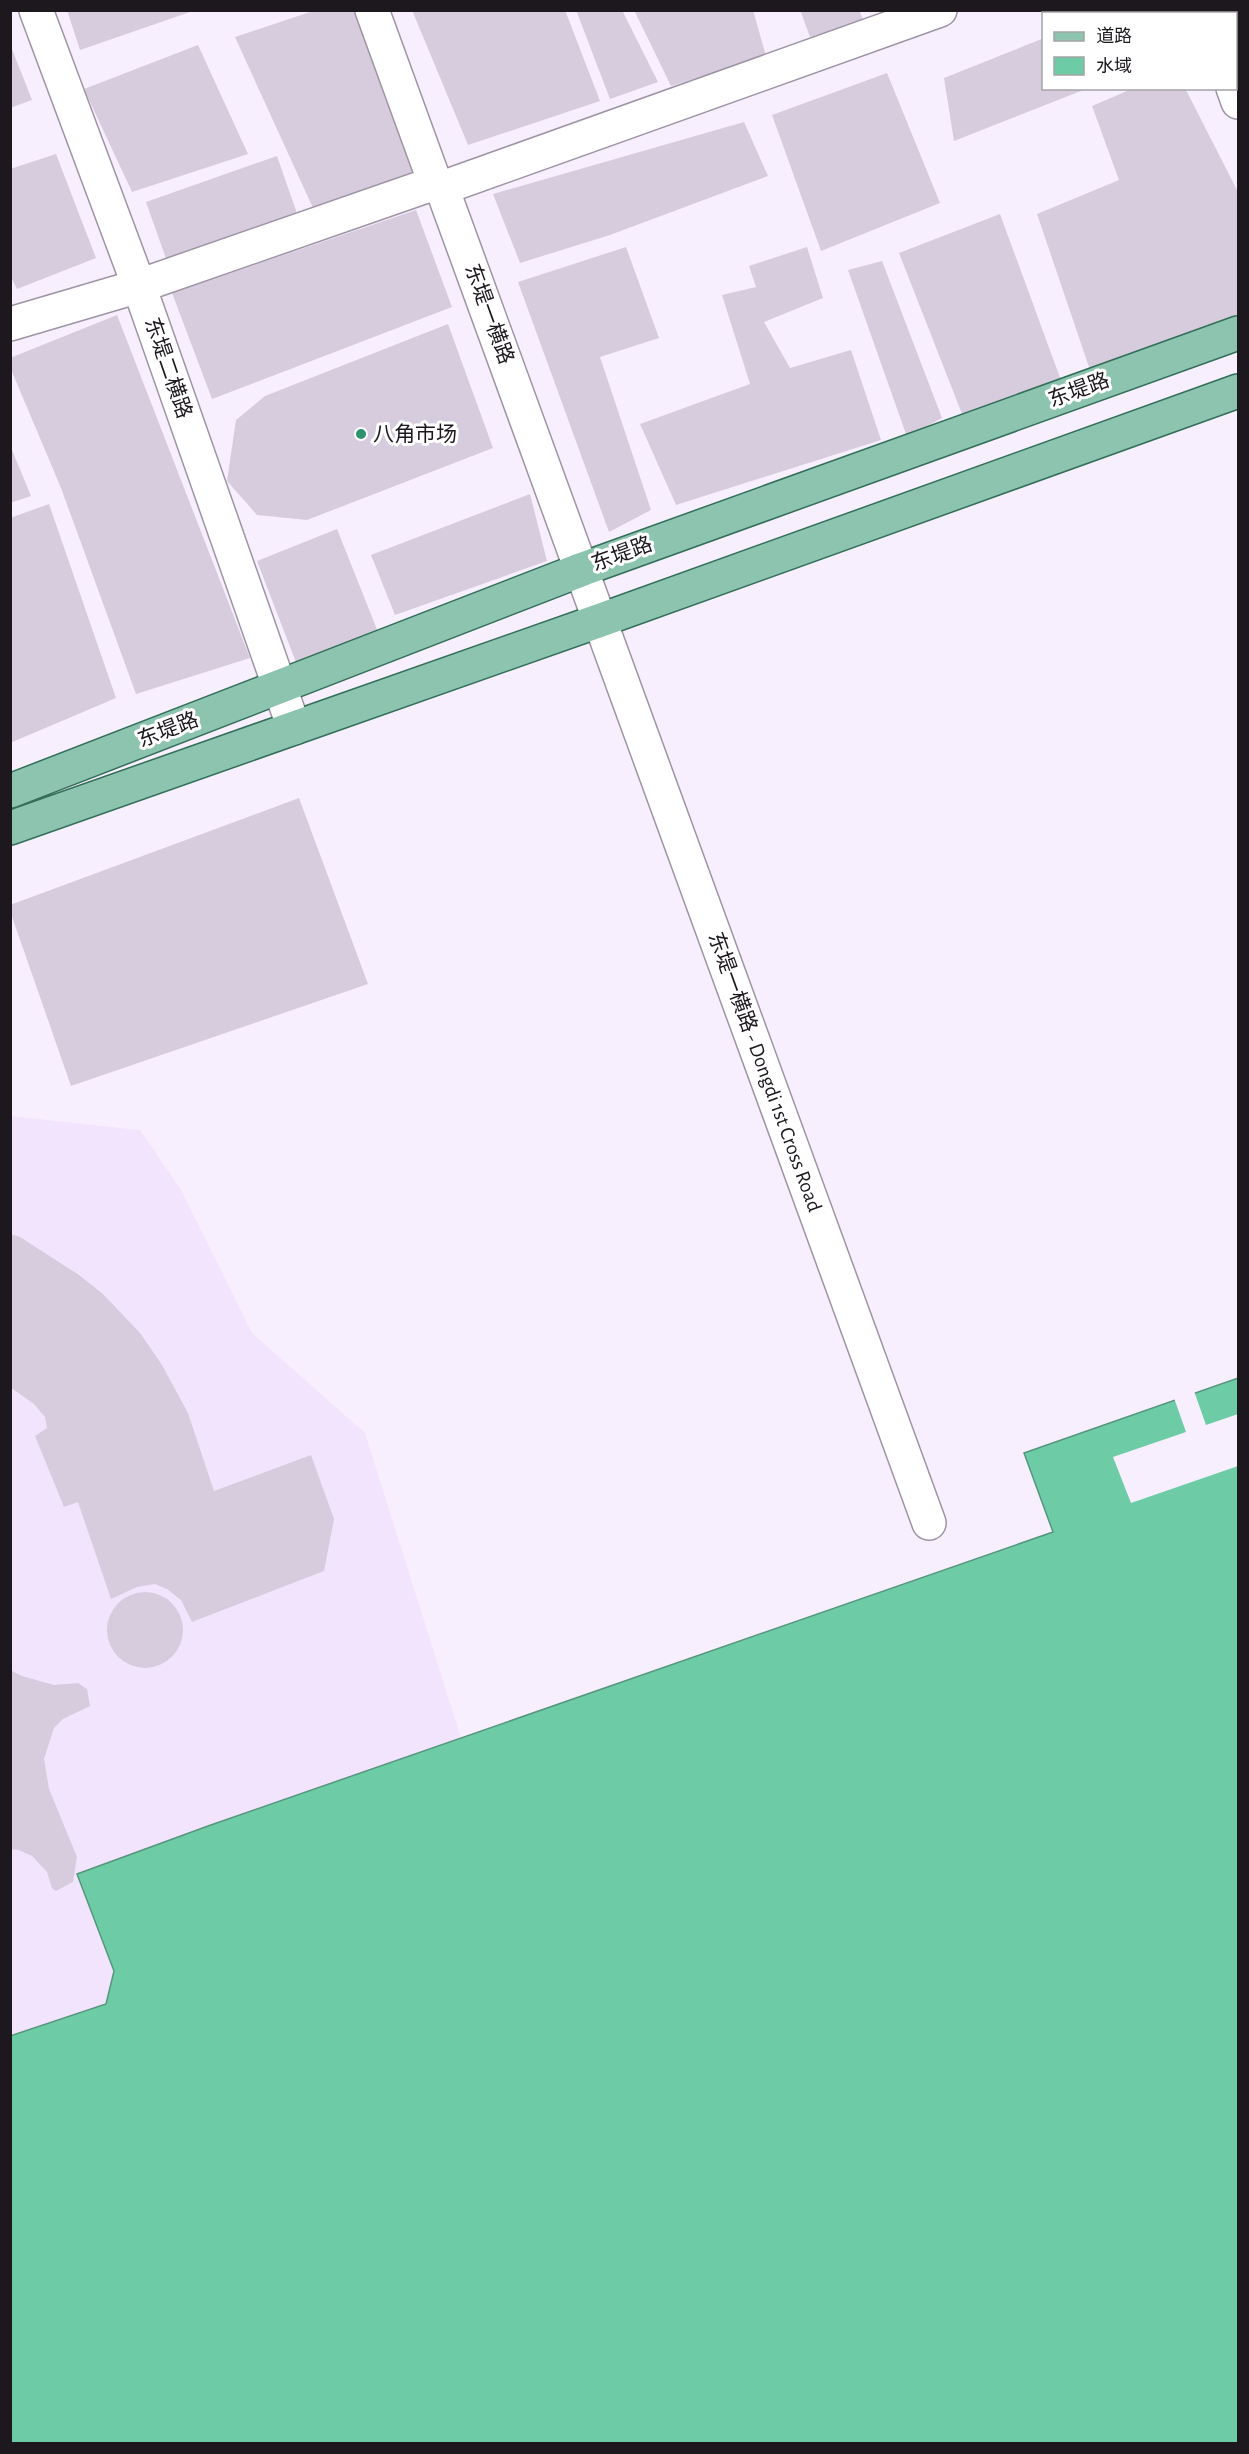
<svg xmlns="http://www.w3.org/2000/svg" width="1249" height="2454" viewBox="0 0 1249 2454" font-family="'Alegreya Sans','Noto Sans SC',sans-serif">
<rect width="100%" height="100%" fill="#f7effd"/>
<path fill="#f3e4fd" d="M10,1116l130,14 41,60 71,143 113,100 96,305 -383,136 36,97 -8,33 -95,32z"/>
<path fill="#6dcca6" stroke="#55967d" stroke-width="1.5" d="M1238,1378v1065h-1227l-1,-407 96,-32 8,-33 -37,-97 131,-48 845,-294 -29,-79z"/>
<path fill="#f7effd" d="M1194,1391l12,34 32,-11v52l-107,37 -18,-46 73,-25 -12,-34z"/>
<path fill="#d6ccdd" d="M67,10h126v1l-113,39z
M316,10h44l55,161 -102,37 -78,-171z
M412,10h153l35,91 -132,44z
M576,10h46l36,72 -48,17z
M634,10h119l13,46 -95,30z
M800,10h59l5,12 -54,15z
M1110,10h47l2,4h-56z
M1044,38v50l42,1 -132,52 -10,-63z
M10,44l22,56 -22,8z
M198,45l50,109 -116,38 -48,-103z
M887,73l53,130 -119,48 -49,-136z
M1134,88h51l53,104v123l-148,55 -53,-156 82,-34 -27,-74z
M744,122l24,54 -158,59 -90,28 -27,-69z
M56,154l40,104 -79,31 -7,-14v-106z
M277,156l23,66 -131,45 -23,-65z
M416,210l36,97 -240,92 -40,-106z
M1000,214l62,169 -98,36 -65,-166z
M626,247l33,91 -59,19 51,153 -42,22 -91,-250z
M807,247l16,51 -59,24 26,46 61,-18 30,90 -205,65 -36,-81 110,-40 -28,-89 34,-8 -7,-21z
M882,261l60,157 -35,19 -59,-167z
M117,315l133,343 -114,36 -75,-206 -51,-121v-9z
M448,324l45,124 -186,72 -50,-5 -30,-34 9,-61 29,-24z
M10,445l21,51 -21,7z
M530,494l17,67 -152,54 -24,-60z
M49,504l67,194 -106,45v-225z
M337,529l41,103 -81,33 -40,-104z
M299,798l69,186 -297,102 -61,-175v-6z
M10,1234l10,3 59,38 24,19 37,39 22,32 26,48 26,78 97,-36 23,64 -10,52 -132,51 -11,-22 -14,-11 -12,-5 -18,3 -26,12 -33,-97 -14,5 -29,-71 12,-8 -2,-11 -11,-13 -24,-17z
M107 1630a38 38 0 1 1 76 0a38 38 0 1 1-76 0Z
M10,1670l12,6 32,9 24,-2 9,6 3,17 -27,13 -9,9 -10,31 5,30 28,68 -4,25 -17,9 -4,-3 -5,-16 -15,-16 -13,-6 -9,-1z"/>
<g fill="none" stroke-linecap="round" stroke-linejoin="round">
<g stroke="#9e94a5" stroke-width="36">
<path id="minor" d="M36,10l103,276 155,442
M372,10l63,173 7,5 487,1335
M1205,10l1,4
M1233,88l5,14
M442,188l498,-178
M10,324l129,-38 296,-103"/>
</g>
<g stroke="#336e59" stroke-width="36">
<path id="major" d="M10,791l573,-222 655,-236
M10,828l591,-208 637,-229"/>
</g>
<use href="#minor" stroke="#fff" stroke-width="33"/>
<use href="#major" stroke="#8cc4af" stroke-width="33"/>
</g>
<circle fill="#2d926e" stroke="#fff" stroke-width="2" cx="361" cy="434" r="6"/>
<g text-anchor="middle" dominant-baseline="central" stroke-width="6" stroke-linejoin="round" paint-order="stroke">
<g font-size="21" fill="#1c181e" stroke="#fff">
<text transform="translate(489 314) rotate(70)">东堤一横路</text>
<text transform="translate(168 368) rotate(71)">东堤二横路</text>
<text transform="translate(1079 390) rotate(-20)">东堤路</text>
<text transform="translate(622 554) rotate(-20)">东堤路</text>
<text transform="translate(168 730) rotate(-21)">东堤路</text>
<text transform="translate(765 1072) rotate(70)">东堤一横路 - Dongdi 1st Cross Road</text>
</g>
<g font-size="21" fill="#1c181e" stroke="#fff" text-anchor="start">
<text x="373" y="434">八角市场</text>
</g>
</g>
<rect width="1249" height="2454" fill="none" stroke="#1c181e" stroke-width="24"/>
<rect x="1042" y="12" width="195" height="78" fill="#ffffff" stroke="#a4a3a5" stroke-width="1.5"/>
<rect x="1054" y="32" width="30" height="9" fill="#8cc4af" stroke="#a4a3a5" stroke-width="1.5"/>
<text x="1096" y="42" font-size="18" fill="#1c181e">道路</text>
<rect x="1054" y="57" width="30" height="18" fill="#6dcca6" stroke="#a4a3a5" stroke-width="1.5"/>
<text x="1096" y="72" font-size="18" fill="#1c181e">水域</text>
</svg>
